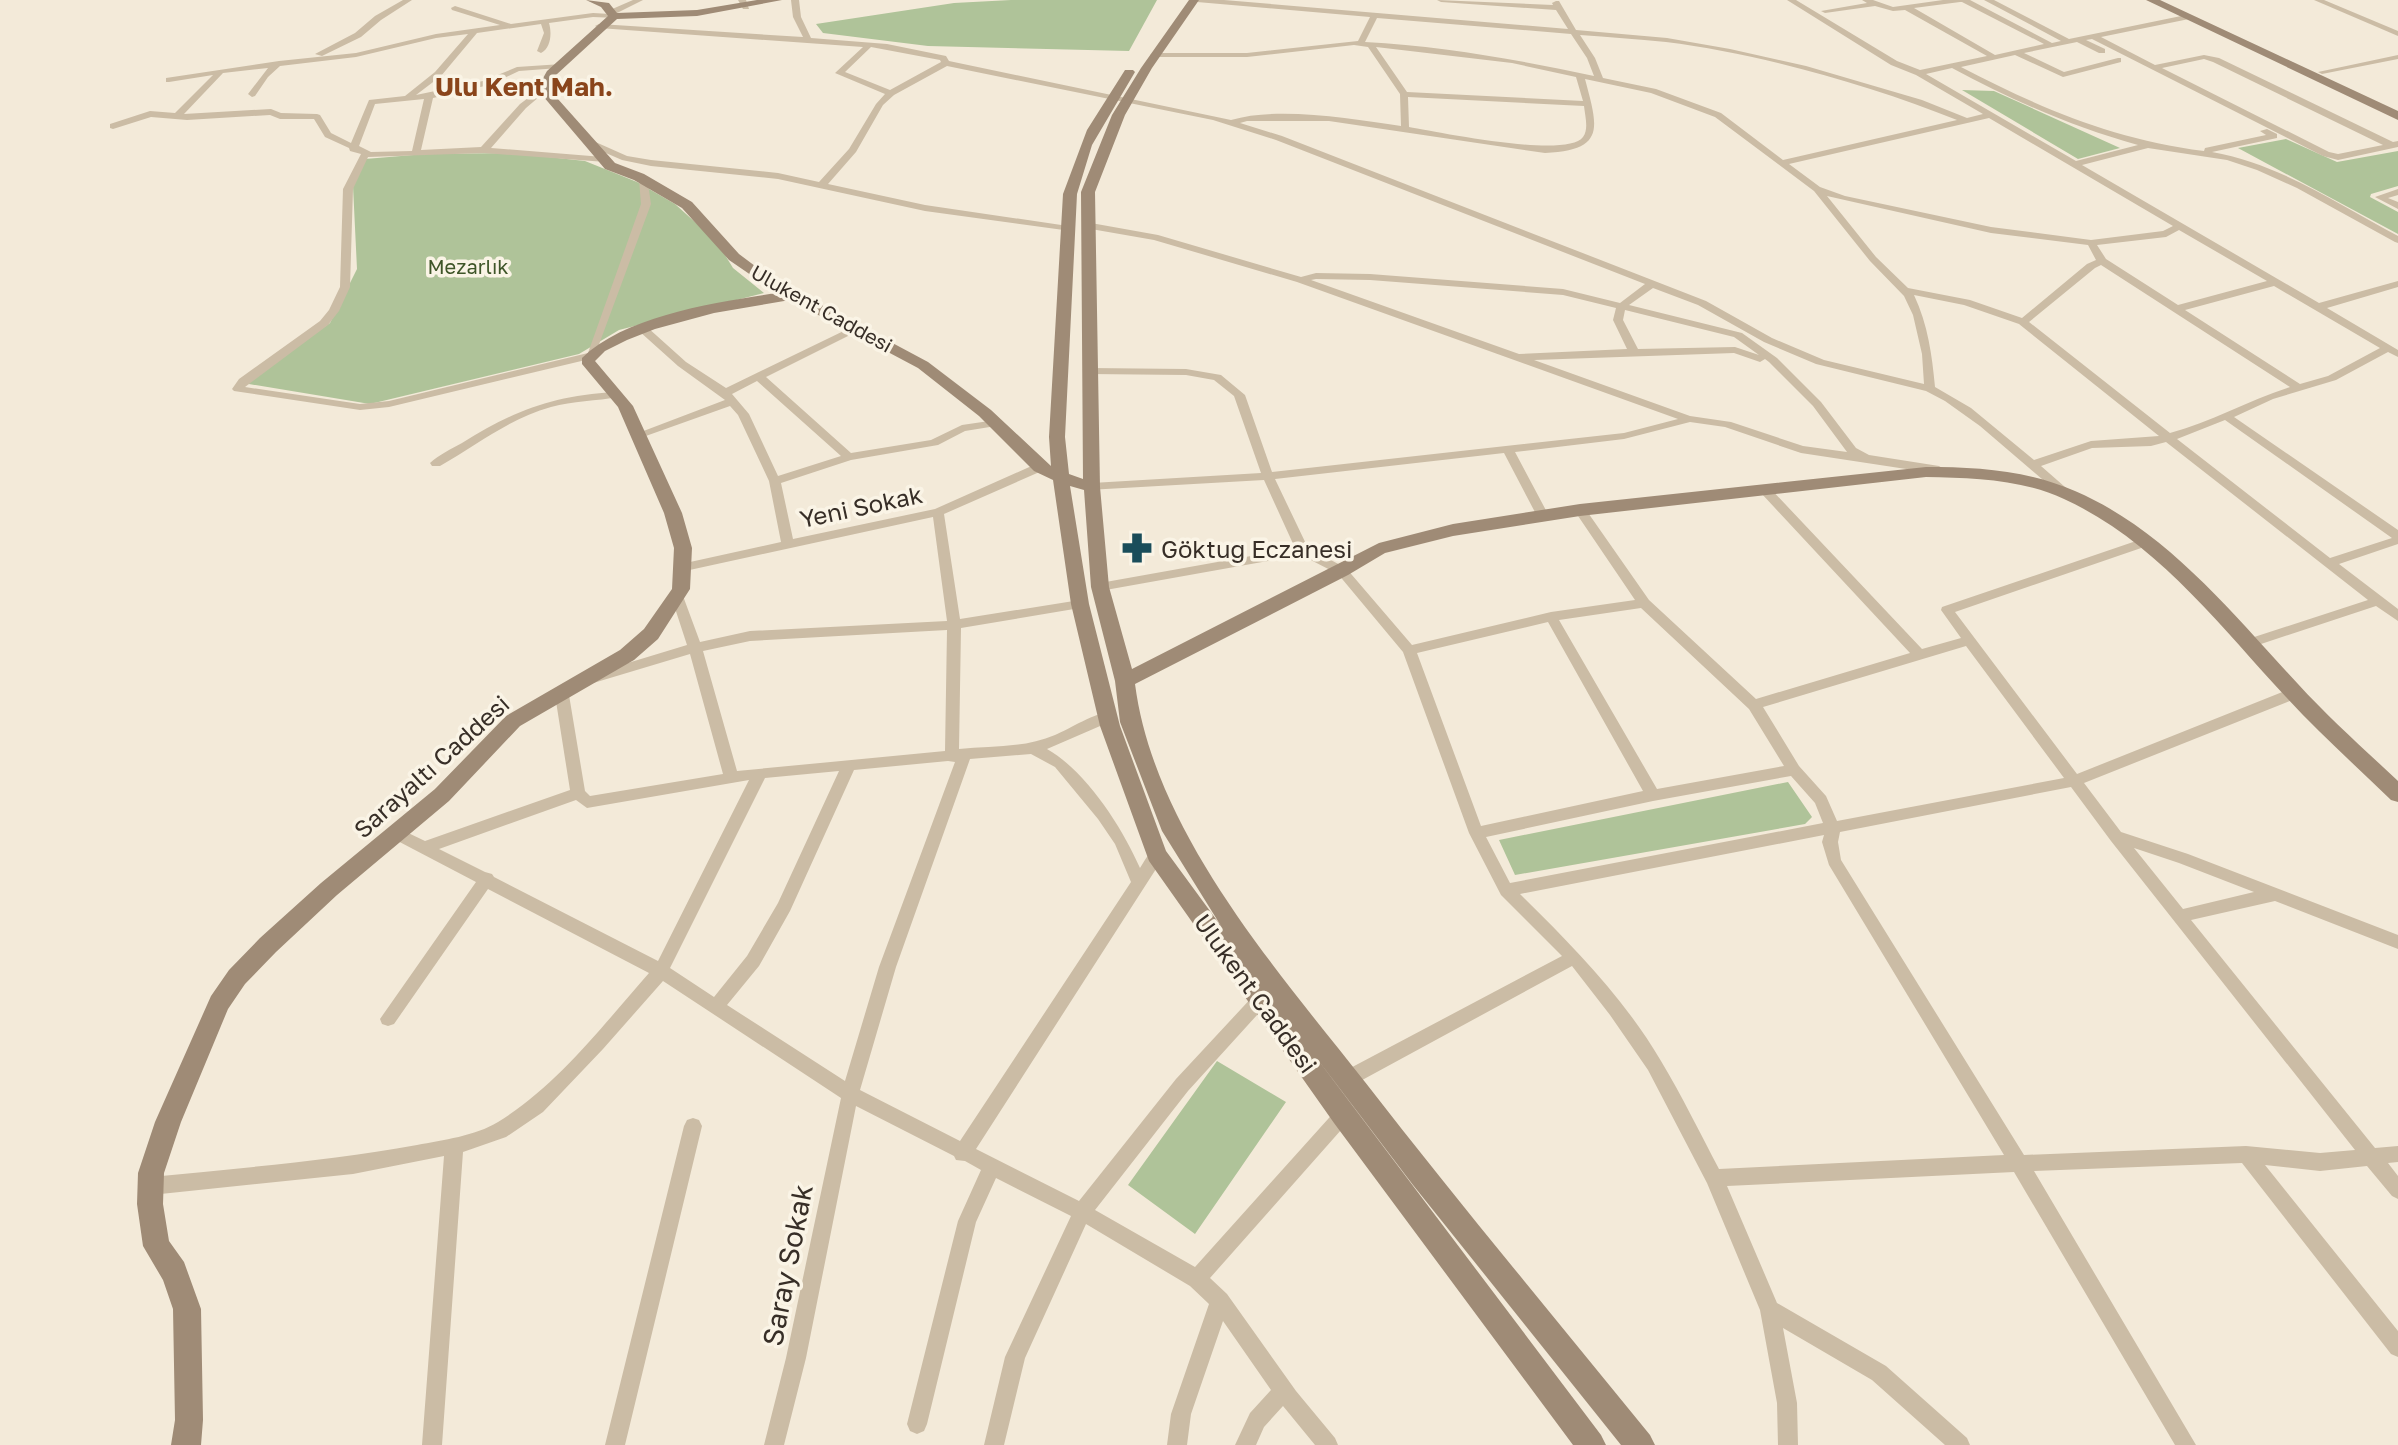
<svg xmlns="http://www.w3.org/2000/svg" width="2398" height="1445" viewBox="0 0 2398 1445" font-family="'Golos Text',sans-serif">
<rect width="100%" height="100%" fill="#f3ead9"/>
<path fill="#afc399" d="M1011,0h146l-28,51 -201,-5 -105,-13 -7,-9 138,-21z
M1962,90l32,1 126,57 -42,11z
M2286,139l51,23 61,-11v35l-27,8 -1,3 28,15v22l-160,-86z
M512,153l73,8 52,21 38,22 42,38 16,26 31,25 -145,37 -40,24 -209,50 -127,-21 87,-60 27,-54 -4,-83 12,-27 60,-5z
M1788,782l24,35 -7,7 -290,51 -16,-35z
M1217,1061l69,41 -91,132 -67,-49z"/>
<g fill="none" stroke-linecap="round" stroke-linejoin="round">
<path fill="#cbbca5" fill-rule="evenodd" d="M403,0h9l-31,20 -20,17 -39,19 -7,-2 40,-21 20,-17z
M633,0h10l-28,14 3,2 -1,2 -24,-1 -44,6c3,10 2,25 -8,30l-4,-2 7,-18 -3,-9 -64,9 -36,43 -25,19 67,-14 34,-14 45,-3 1,2 -4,2 -40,3 -30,14 -56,13 -12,52 60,-3 39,-43 23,-17h3v4l-20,17 -35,40 112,9 4,3 -1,2 -122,-9 -116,4 -15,32 -3,98 -11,24 -11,14 -83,62 115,17 29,-3 199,-48 53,-149 -2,-25 8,-2 4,27 -57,154 -205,49 -29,3 -126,-19 -2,-2 7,-10 81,-58 9,-11 11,-23 3,-98 18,-35 -11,-3 -1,-3 -24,-11 -11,-18h-34l-10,-4 -83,5 -36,-3 -38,12 -3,-1v-4l40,-13 25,2 38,-38 -44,7h-3v-4l113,-17 77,-8 80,-19 64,-9 -48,-15 -1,-2 4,-2 56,18 82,-11 17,1v-4zM468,34l-33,38 -30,24 -36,4 -18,43 -20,-10 -11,-18 -3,-1 -36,-1 -10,-4 -87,5 39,-41 45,-5 -20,26 4,3 3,-1 13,-19 12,-11 76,-9 80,-19zM424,99l-12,52 -41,1 -12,-6 16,-42z
M738,0h8l3,9h-6z
M791,0h8l2,17 10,21 76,6 59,12 3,5 282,59c48,-14 120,-1 170,6l-1,-32 -32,-47 -14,-2 -107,12h-93l-4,-2 4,-2h93l111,-12 12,-24 -173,-15 -4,-2h31l344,29 -12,-19 -115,-8 -4,-2 116,5 -1,-2 4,-2h3l17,29 91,8 63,11 76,17 116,34 45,18 16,-4 -67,-39 -25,-10 -104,-65h9l101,61 23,9 67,-14 -82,-46 -12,1 -18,-5 -50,7 -4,-2 46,-8 -5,-3h11l20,7 50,-7h27l82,43 9,-2 -77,-41h10l75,39 117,-24 4,2 -1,2 -88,18 54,28 49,-10 15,3 174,84 5,-1v6l-60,13 -15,-4 -231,-117 -6,1 19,9v4h-6l-22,-11 -53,11 40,19 54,-14h3v4l-58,15 -48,-22 -54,12c81,42 152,72 243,84l1,-3 61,-13 -6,-4 7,-2 10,5v4l-65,14c68,12 126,52 186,84v7l-3,-1 -98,-54 -40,-18 -30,-10 -79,-12 -66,17 237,138 79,-22v6l-71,21 71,42v7l-10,-5 -52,28 -63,19 -39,18 164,113v14l-59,20 59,45v12l-22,-15 -121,40h-10l-2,-3 2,-3 123,-40 -202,-158 -15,4 -59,2 -51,18 32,28 -2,3h-8l-83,-71 -35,-25 -19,-10 -110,-27 -52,-22 -66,-37 -45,-17 -24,17 113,28 35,25 44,44 35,46 13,7 70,11 6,4 -6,4 -138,-21 -76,-26 -35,-5 -66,17 -109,13 34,64 -6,4 -6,-4 -33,-63 -229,26 33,69 38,20 66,77 139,-33 84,-12 -61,-90 6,-4 4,1 65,93 107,99 154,-46 -149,-160v-6h8l153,162 39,-11 -20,-28 1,-3 197,-67h8l2,3 -2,3 -192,66 122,162 213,-85h10l2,4 -2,4 -216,86 37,49 67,22 210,81v14l-123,-48 -84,19 184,228 23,-2v16l-10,1 10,13v23l-6,-3 -25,-30 -47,5 -55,-6 133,166v26l-7,-3 -149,-191 -208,8 162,274h-21l-161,-273 -287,14 50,117 109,63 81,72 3,7h-25l-73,-65 -89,-52 14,75 1,42h-20l-1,-42 -17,-93 -53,-127 -59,-113 -38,-55 -38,-49 -219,119 -6,2 -6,-2 -3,-6 3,-6 221,-117 -61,-61 -32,-62 -66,-181 -65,-78 -37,-19 -201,36 -5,-1 -1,-3 1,-3 5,-1 195,-35 -31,-68 -176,10v-6l4,-1 169,-10 -27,-77 -20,-16 -28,-5 -96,-1 -5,-3 5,-3 96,1 35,6 24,20 27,77 352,-39 54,-14 -381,-137 -143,-42 -63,-11 -5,-3 5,-3 67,12 143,42 15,-4 54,1 193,15 57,14 25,-19 -369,-144 -63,-20 -266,-54 -53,29 -11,10 -27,47 -28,32 97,21 143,21 3,1v4l-146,-20 -147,-32 -127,-13 -29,-6 -37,-16v-4h6l36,16 24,4 127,13 41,9 30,-33 27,-45 9,-10 -50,-21 28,-26 -264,-19 -4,-2 4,-2 204,13 -10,-20zM1960,2h2l82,42 -49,11 -81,-47zM1377,18l194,16 16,24 7,18c-75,-16 -152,-30 -229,-34zM1580,35c28,2 57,4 86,7 95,12 203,43 291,78l-174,40 -62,-47 -65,-24 -53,-11 -8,-20zM871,47l69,13 1,2 -51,28 -45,-18zM1376,47l136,16 64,14 7,24 -176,-9zM2204,59l9,3 170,83 -45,9 -9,-2 -167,-84zM1952,68c60,32 120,59 186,77l-62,16 -150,-87zM1585,79l66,14 64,24 99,74 56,70 34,35 9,19 9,39 2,30 -100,-24 -52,-22 -66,-37 -424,-165 -42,-13 7,-2h82l216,32c61,-3 53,-25 40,-74zM1408,97l176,9c1,10 5,23 -1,31 -16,22 -145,-5 -174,-10zM1989,118l184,108 -10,5 -72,9 -100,-13 -146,-31 -25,-9 -31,-23zM1827,196l164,37 97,12 8,15 -9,4 -65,54 -52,-18 -62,-12 -32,-31zM2179,230l88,51 -89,24 -72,-46 -9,-14 69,-8zM2101,265l189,122c-41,13 -79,35 -120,46l-141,-111 66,-54zM1316,279l54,1 193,15 53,13 -3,12 14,29 -108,5 -208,-74zM2274,286l106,62 -52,28 -28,8 -115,-74zM1914,295l50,10 55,19 140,112 -68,5 -57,19 -63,-52 -36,-21c-3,-32 -7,-62 -21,-92zM1625,310l109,27 25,18 -24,-8 -97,2 -15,-29zM1734,353l26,9 5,-3 4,3 44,44 34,46 -44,-6 -72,-24 -41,-6 -156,-56zM2225,420l167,118 -62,20 -153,-119zM1641,608l108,101 35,57 -127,23 -98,-169zM1548,622l95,169 -162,35 -64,-173zM1966,646l98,132 -227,43 -11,-25 -27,-30 -36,-59zM1791,776l24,27 8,20 -313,60 -24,-46 167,-36zM2071,787l40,54 244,309 -35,3 -74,-7 -222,9 -183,-295 -3,-18 2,-10zM1824,835l-2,7 7,23 175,290 -285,14c-19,-36 -37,-73 -58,-108 -37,-63 -89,-116 -141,-167zM2134,848l45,15 75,29 -71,17z
M2314,0h10l74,31v5z
M2398,55v4l-76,15 -4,-2z
M2398,189v6l-10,3 10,4v7l-23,-12z
M856,325l4,1v4l-94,47 85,76 80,-13 31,-15 34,-5 6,3 -6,3 -31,5 -27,14 -87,15 -70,23 12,56 142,-30 101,-45h8v6l-100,44 16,105 120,-19 6,4 -6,4 -119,20 -2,121c32,-3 66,-1 96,-14 15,-6 44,-25 59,-23l2,4 -2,4 -67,29c39,22 75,78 93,119 6,-9 10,-21 22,-17l3,4 -189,294 103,52 97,-122 79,-85 6,-2 6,2 2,5 -2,5 -79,87 -93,119 100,57 142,-158 6,-2 6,2 3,6 -3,6 -139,157 17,16 69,97 39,47 3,7h-23l-32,-39 -19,21 -8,18h-21l15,-32 21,-23 -48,-69 -32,93 -4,31h-20l4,-31 38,-110 -19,-18 -104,-62 -61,134 -21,87h-20l21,-88 66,-141 -75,-38 -20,44 -49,202 -3,7 -7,3 -7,-3 -3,-7 51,-203 23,-51 -16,-9 -9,-1 -2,-4 -98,-50 -50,252 -22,87h-20l22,-87 55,-260 -178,-117 -60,68 -60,63 -37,25 -43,15 -21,293h-20l22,-289 -91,18 -202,21 -6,-3 -3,-6 3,-6 6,-3c89,-9 178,-16 266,-32 26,-5 58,-9 81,-23 59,-36 106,-98 151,-149l-161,-84 -94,135 -6,2 -6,-2 -2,-5 96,-137 -84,-44 -2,-4 2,-4h10l23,11 145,-51 -15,-95 2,-4 5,-1 7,5 16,96 5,5 133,-22 -33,-120 -100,30 -7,-5 2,-3 102,-31 -16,-49 1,-3 5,-1 6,4 17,46 50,-11 197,-10 -14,-104 -248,54 -4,-1 -2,-3 2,-3 100,-22 -12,-61 -31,-66 -8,-9 -87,31 -4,1 -6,-3 92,-35 -47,-34 -39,-35v-4h8l39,35 40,26zM757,381l84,75 -63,20 -29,-62 -17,-20zM947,630l-2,121 -208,20 -34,-120 47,-10zM1031,754l24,13 43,52 17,25 16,38 -171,259 -100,-51 36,-123 74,-208zM948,761l7,1 -76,205 -34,114 -118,-76 32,-39 31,-55 64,-141zM839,771l-61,132 -31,53 -33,41 -44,-29 95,-190zM749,780l-91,181 -164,-84 -2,-3 -7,-2 -46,-23 137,-49 11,8z
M615,392l6,3 -2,2c-23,4 -46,4 -68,10 -41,11 -74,38 -111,59h-8l-2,-3c9,-8 21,-14 32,-20 53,-33 90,-47 153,-51z
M693,1118l6,2 3,6 -77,319h-20l79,-319 3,-6z"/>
<path fill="#9f8b76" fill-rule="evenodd" d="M586,0l23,3 8,10 80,-3 60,-10h25l-85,16 -80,3 -61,56 -7,14 66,74 29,11 48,28 47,52 32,24 157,84 63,48 60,56 -2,-29 14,-243 24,-64 38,-60h8l2,2 -43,73 -15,49 -12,243 4,37 14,5 -2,-287 31,-77 29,-47 48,-68h10l-47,68 -27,47 -30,77 5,295 9,100 23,82 247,-126 74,-19 127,-20 346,-37c50,0 102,3 149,24 91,39 157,122 223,193 31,34 66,65 100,97v21l-7,-2c-35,-34 -72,-67 -105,-103 -67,-72 -130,-156 -222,-198 -43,-20 -92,-21 -138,-22l-346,39 -127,20 -68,17 -37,22 -213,109c19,147 141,285 230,398 93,120 190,236 285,353l5,10h-34l-208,-260 -101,-133 289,383 5,10h-33l-239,-322 -185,-262 -49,-135 -29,-122 -18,-124 -19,-9 -55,-55 -61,-48 -128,-68 -76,13 -59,16 -28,11 -22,11 -10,10 38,45 49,107 10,35 -2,41 -32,50 -24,21 -114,66 -71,75 -112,94 -61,57 -31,32 -17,25 -47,113 -17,51 -1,31 6,37 15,21 17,47 2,111 -2,25h-30l4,-25 -2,-111 -10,-29 -20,-34 -6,-42 1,-31 17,-51 56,-126 18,-26 31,-32 61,-55 114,-94 71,-73 114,-66 24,-21 28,-40 2,-41 -10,-35 -46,-106 -36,-43v-6c44,-43 136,-56 195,-65l-48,-33 -47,-52 -48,-28 -29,-11 -68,-80 10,-18 61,-55 -7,-9zM1070,486l14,4 7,97 24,94 5,41 42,109 59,95 -55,-75 -46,-125 -31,-122z
M2146,0h14l238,111v9z"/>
</g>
<defs>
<g id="pharmacy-bare" transform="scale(2.4)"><path d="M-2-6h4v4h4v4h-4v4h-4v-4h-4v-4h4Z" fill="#1a4d5a" stroke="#faf4e6" stroke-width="2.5" paint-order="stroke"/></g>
</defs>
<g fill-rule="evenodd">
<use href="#pharmacy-bare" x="1137" y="548"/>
</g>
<g text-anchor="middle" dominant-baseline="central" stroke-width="7" stroke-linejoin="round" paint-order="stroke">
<g font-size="20" fill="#3f5629" stroke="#faf4e6">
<text x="468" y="266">Mezarlık</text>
</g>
<g font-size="20" fill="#372e27" stroke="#faf4e6">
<text transform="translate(822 308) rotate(29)">Ulukent Caddesi</text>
</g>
<g font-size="24" fill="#372e27" stroke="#faf4e6">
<text transform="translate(861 506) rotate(-12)">Yeni Sokak</text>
<text transform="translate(431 766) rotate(-42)">Sarayaltı Caddesi</text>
<text transform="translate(1256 993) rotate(54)">Ulukent Caddesi</text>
</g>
<g font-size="24" fill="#372e27" stroke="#faf4e6" text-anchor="start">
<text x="1161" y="548">Göktuğ Eczanesi</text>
</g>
<g font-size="26" font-weight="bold" fill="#8a451b" stroke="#faf4e6">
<text x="524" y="86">Ulu Kent Mah.</text>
</g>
<g font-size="28" fill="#372e27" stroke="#faf4e6">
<text transform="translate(787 1265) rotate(-79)">Saray Sokak</text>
</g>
</g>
</svg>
